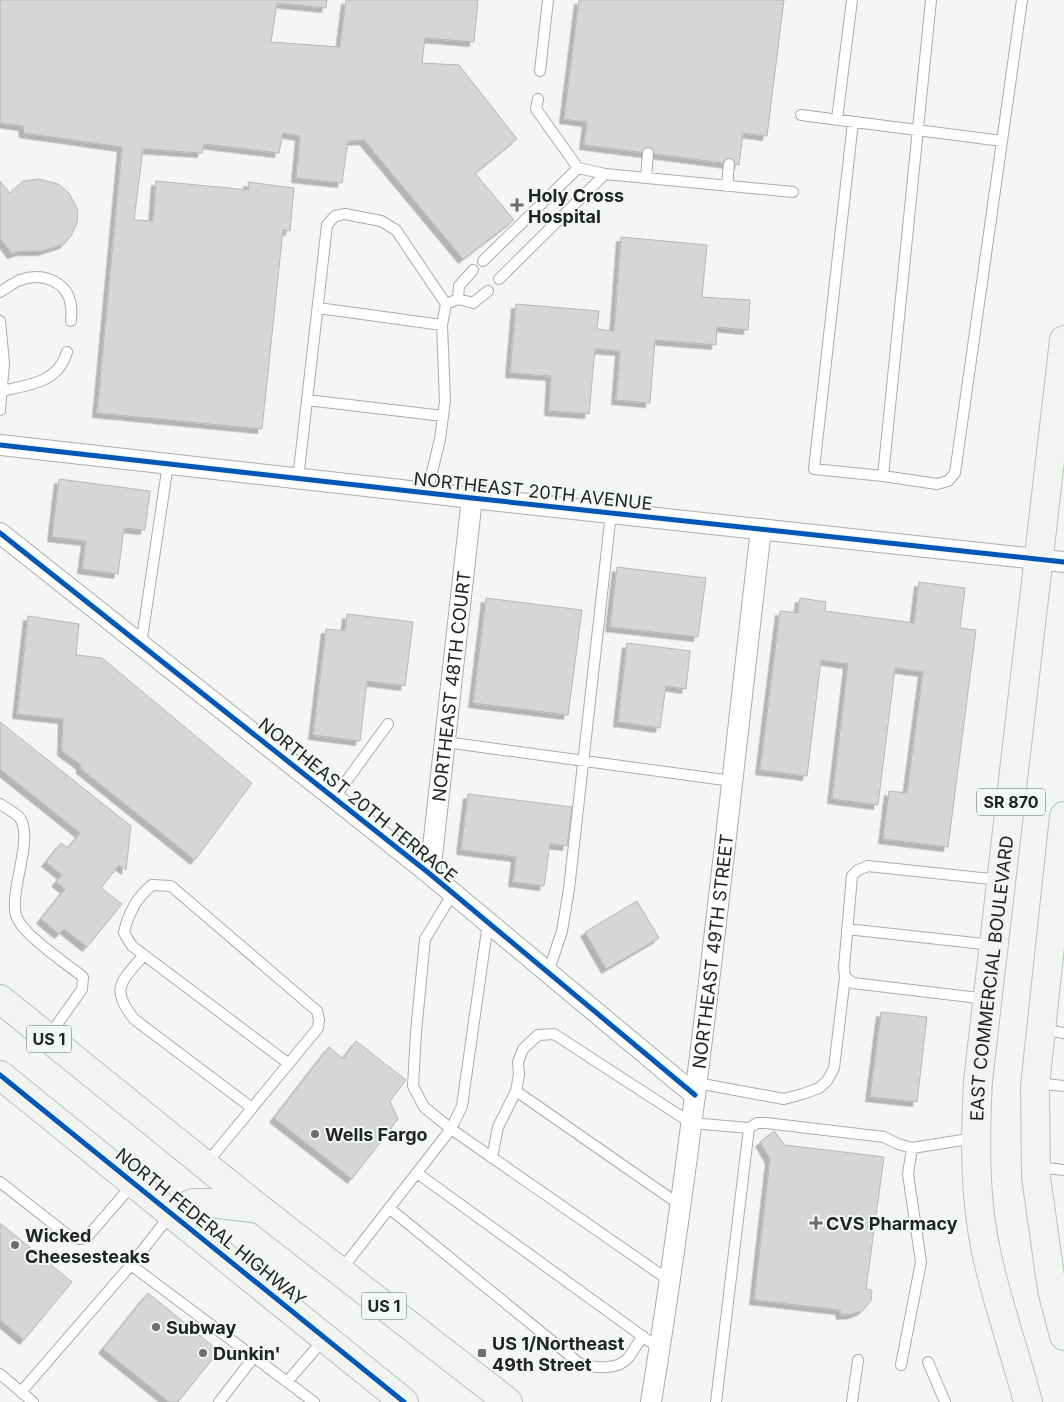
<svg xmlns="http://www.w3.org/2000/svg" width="1064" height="1402" viewBox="0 0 1064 1402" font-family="Inter,sans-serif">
<defs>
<filter id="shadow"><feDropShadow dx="-4.5" dy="4.5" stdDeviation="0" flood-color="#0004"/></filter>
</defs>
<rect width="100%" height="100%" fill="#f4f6f4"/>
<path fill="#d5d7d5" stroke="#b6b8b6" filter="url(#shadow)" d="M0,0h327l-1,8 -49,-5 -6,39 69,5 6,-47h132l-4,42 -49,-4 -3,25 37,2 58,74 -42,34 39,47 -51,39 -99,-119 -16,1 -6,42 -46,-5 4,-42 -17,-3 -4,20 -75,-9 -2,9 -59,-4 -9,71 19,1 3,-40 93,9 -1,-8 46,6 -4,43 -7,-1 -21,199 -165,-16 25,-266 -98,-14 -1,-7 -23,-3z
M579,0h205l-17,136 -24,-3 -4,32 -155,-20 3,-23 -23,-3z
M39,179l19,5 11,9 9,17 -1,13 -6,13 -7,8 -22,7h-21l-9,3 -12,-16v-57l10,12 13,-12z
M621,237l86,8 -5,52 48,3 -2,30 -31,-3 -1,18 -61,-5 -5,63 -34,-3 4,-49 -25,-2 -6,65 -40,-3 2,-35 -41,-3 6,-69 83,7 -2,18 17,2z
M59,479l91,12 -5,39 -21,-2 -6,46 -36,-5 4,-28 -34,-4z
M617,567l89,11 -8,59 -88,-10z
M919,582l46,6 -5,40 16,2 -28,217 -65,-8 6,-48 18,2 16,-121 -28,-4 -17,137 -46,-6 16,-135 -27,-4 -14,116 -47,-6 20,-159 18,2 2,-15 26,4 -1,9 89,12z
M486,598l96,12 -14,105 -95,-12z
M347,614l66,8 -8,64 -38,-5 -7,60 -47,-6 13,-106 19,2z
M28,616l51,8 -3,31 26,3 150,125 -57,77 -114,-91v-4l-19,-14 1,-32 -46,-5z
M627,643l63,8 -4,38 -20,-3 -6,42 -42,-6z
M0,722l131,104 -5,44 -7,-5 -18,23 21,16 -35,43 -23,-18 -5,5 -18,-15 24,-30 -9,-7 6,-7 -16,-13 15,-19 7,5 12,-15 -80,-64z
M468,794l104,13 -5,39 -17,-2 -6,42 -31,-4 3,-25 -55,-7z
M637,901l22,37 -53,31 -21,-37z
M881,1012l46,5 -10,85 -47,-5z
M356,1041l50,39 -16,21 8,18 -46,60 -78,-61 55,-71 14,12z
M774,1131l11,14 99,12 -18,132 6,1 -1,11 -8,9 -10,4 -12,1 -1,-5 -86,-10 16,-141 -10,-17z
M0,1223l72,59 -48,58 -24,-20z
M148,1293l71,58 -41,51h-9l-66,-53z"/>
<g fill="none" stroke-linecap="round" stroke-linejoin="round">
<g stroke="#abadab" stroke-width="12">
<path id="lane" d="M540,71l8,-71
M538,99l-2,10 42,59 27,6 188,18
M801,115l201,26
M837,119l15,-119
M853,122l-39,347 69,7 54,8 11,-3 7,-8 67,-473
M646,178l2,-25
M727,186l2,-22
M483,261l95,-93
M499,279l106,-105
M0,292c7,-4 13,-9 20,-12 22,-8 48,1 51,26 1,5 0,10 0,15
M458,299l1,-13 14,-16
M446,304l12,-5 15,4 15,-12
M318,308l124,17
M0,321l4,42 -4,47
M1,391c28,-6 57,-8 66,-39
M307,400l136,16
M883,476l48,-476
M298,479l29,-254 8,-9 10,-2 36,7 15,9 50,74 -4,21 3,76 -5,38 -13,54
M141,645l27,-181
M445,742l287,39
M334,798l54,-74
M0,804c6,4 14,8 19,13 16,19 -10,74 -3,98 5,19 50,48 67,62l-1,12 -33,47
M453,893l-28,46 -9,93 -3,54 11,21 27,22 219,152
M847,929l146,16
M144,955c-22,26 -35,33 -10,64l118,89
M548,973l14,-42 7,-42 42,-376
M987,999l-134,-16 -8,-6 -1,-10 8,-91 6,-6 10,-4 132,14
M1042,1029l22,4
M697,1083l87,16 19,-5 16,-6 8,-7 7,-13 11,-91
M1035,1083l29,3
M516,1091l164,114
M749,1128l8,-5h9l118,14 14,7 14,4 63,-10
M492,1158l6,-31 18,-36 3,-16 -1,-13 5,-13 15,-14 16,-1 137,89 58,5 -33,274
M206,1164l112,-136 1,-8 -2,-9 -146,-125 -19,-1c-16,13 -24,28 -28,48l8,13 157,118
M1037,1167l27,3
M417,1173l243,176
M0,1182l70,55 11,2 7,-3 45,-52
M389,1208l190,155c15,5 39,8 50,-6 5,-7 9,-14 14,-21
M131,1265l183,137
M341,1270l110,-141 11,-23 26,-183
M928,1362l17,40
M901,1365l20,-103 -13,-88 4,-26
M0,1374l33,28
M287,1382l38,-44
M21,1392l110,-127 40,-51
M219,1402l35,-45
M852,1402l6,-42"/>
</g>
<g stroke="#abadab" stroke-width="22">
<g id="street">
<path d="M0,445l472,53 592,64"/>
<path d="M0,533l430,341 265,221"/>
<path id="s1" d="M430,874l42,-376"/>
<path id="s2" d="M651,1402c47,-289 76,-581 110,-873"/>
</g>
</g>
<g stroke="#b9c1b9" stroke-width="30">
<g id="primary">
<path d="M1064,816l-29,270 1,91 16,113 12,46"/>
<path d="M0,999l261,211 247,192"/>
<path d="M0,1075l404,327"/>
<path d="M172,1213l21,-10h17l50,6"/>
<path id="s3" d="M1028,1402c-13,-49 -30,-97 -41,-146 -13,-58 -12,-117 -9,-175l86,-741"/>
</g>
</g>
<use href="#lane" stroke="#fdfefd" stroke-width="10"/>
<use href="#street" stroke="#fdfefd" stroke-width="20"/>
<use href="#primary" stroke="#f1f4f1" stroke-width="28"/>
<g stroke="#f3f7f3" stroke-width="8">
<path id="cycleway" d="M0,445l472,53 592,64
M0,533l430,341 265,221
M0,1075l404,327"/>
</g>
<use href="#cycleway" stroke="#0057b8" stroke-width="5"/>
</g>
<g fill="#6c6e6c" stroke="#f3f7f3" stroke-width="2">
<path d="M514.5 197.5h5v5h5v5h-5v5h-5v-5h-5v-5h5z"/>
<circle cx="315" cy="1134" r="5"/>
<path d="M813.5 1215.5h5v5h5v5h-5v5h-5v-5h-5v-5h5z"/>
<circle cx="15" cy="1245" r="5"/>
<circle cx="156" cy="1327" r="5"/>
<circle cx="203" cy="1353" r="5"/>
<rect x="477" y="1348" width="10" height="10" rx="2.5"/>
</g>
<g text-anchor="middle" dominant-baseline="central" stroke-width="4" stroke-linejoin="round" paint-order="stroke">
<g fill="#f3f7f3" stroke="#616361" stroke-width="1">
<rect x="977" y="788.5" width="68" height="27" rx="4"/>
<rect x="26.5" y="1025.5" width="45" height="27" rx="4"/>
<rect x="361.5" y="1292.5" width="45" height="27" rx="4"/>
</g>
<g font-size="16" font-weight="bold" fill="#222422">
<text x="1011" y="802">SR 870</text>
<text x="49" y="1039">US 1</text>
<text x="384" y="1306">US 1</text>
</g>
<g font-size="18" font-weight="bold" fill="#222422" stroke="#f3f7f3" text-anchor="start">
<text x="528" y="195">Holy Cross<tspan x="528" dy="21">Hospital</tspan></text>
<text x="325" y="1134">Wells Fargo</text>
<text x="826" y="1223">CVS Pharmacy</text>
<text x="25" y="1235">Wicked<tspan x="25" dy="21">Cheesesteaks</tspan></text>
<text x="166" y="1327">Subway</text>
<text x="492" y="1343">US 1/Northeast<tspan x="492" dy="21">49th Street</tspan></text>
<text x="213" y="1353">Dunkin'</text>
</g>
<g font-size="18" fill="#222422" stroke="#f3f7f3">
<text transform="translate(533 491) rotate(6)">NORTHEAST 20TH AVENUE</text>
<text stroke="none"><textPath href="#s1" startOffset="189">NORTHEAST 48TH COURT</textPath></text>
<text transform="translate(358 800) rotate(39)">NORTHEAST 20TH TERRACE</text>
<text stroke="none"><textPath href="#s2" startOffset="455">NORTHEAST 49TH STREET</textPath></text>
<text stroke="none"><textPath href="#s3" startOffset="431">EAST COMMERCIAL BOULEVARD</textPath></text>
<text transform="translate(211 1227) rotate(39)">NORTH FEDERAL HIGHWAY</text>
</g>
</g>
</svg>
